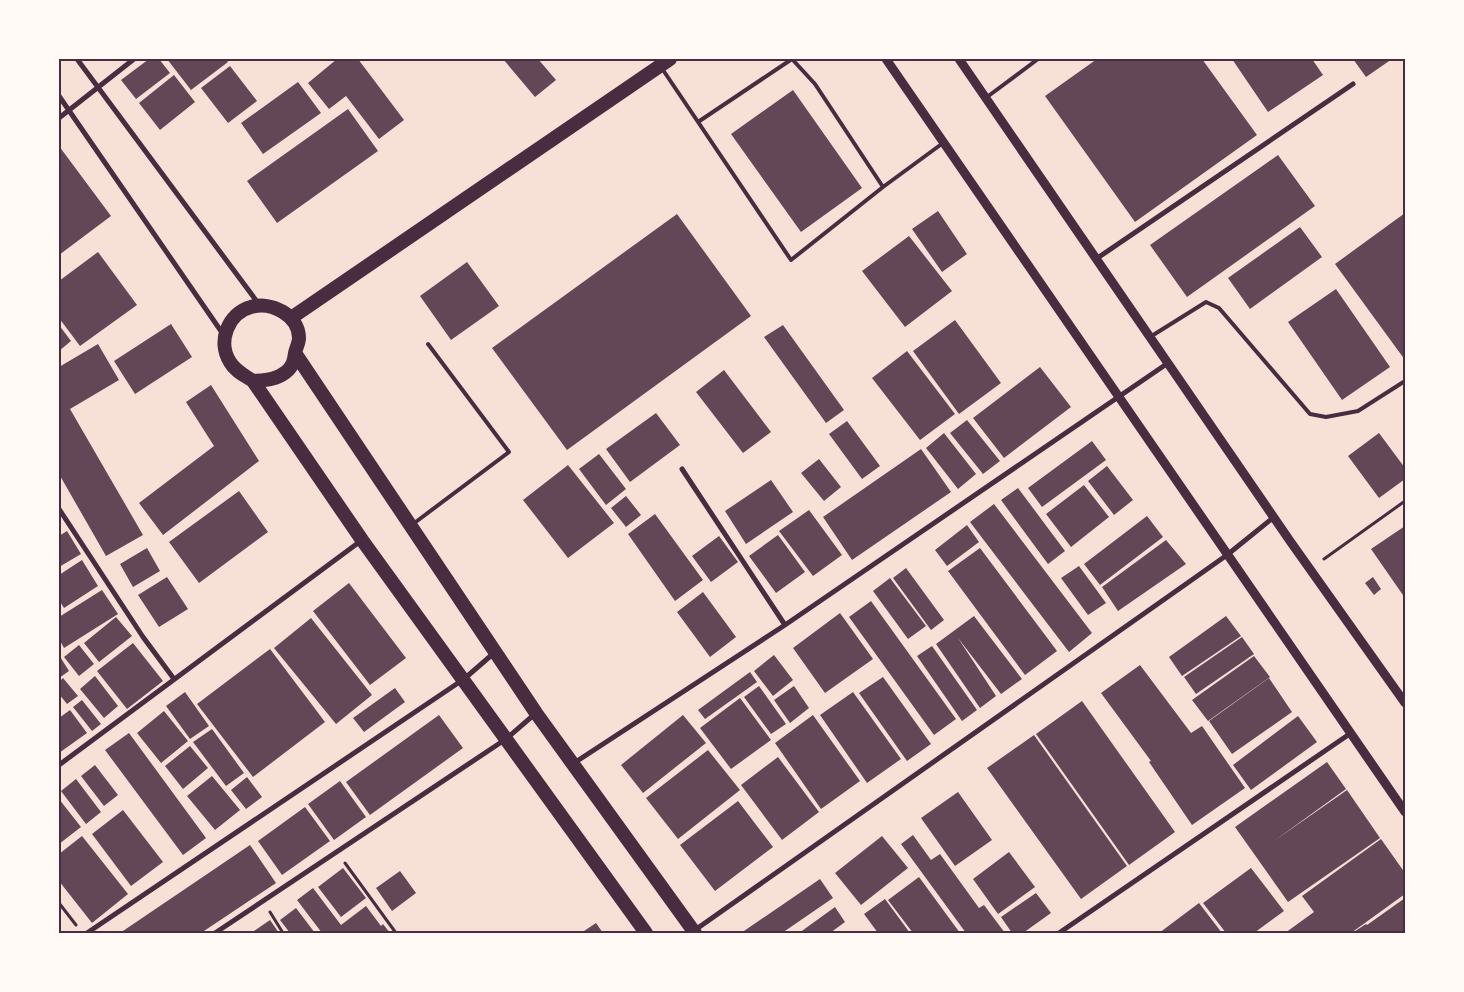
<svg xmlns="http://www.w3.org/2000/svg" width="1464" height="992" viewBox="0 0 1464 992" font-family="Georgia,serif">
<rect width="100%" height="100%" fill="#f7e1d7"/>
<path fill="#644757" d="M149,59h10l11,14 -34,26 -15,-19z
M167,59h59l2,3 -37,28z
M337,59h21l46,61 -25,19 -33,-43 -17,13 -21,-26z
M503,59h35l18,21 -21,17z
M1097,59h105l55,76 -122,87 -90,-126z
M1232,59h80l11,16 -55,37z
M1353,59h39l-26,18z
M230,66l27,35 -29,22 -27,-35z
M174,75l21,27 -35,28 -21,-27z
M298,82l23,31 -58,41 -22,-31z
M793,90l69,98 -61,44 -70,-98z
M348,109l30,42 -101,72 -30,-42z
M59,146l52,70 -52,39z
M1278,155l37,51 -128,91 -37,-52z
M938,211l29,43 -25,18 -30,-43z
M1405,213v147l-70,-96z
M677,214l74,102 -184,134 -75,-102z
M1300,227l22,30 -72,52 -22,-31z
M909,236l43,55 -47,36 -43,-56z
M98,252l39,53 -57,41 -21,-28v-37z
M467,262l32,44 -48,34 -31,-44z
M1336,289l54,78 -48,33 -54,-78z
M955,320l46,63 -42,31 -46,-63z
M171,324l21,33 -57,37 -21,-33z
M59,325l12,16 -12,10z
M783,325l61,85 -18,13 -62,-86z
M98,344l21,36 -49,29 73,126 -37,21 -47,-82v-107z
M907,351l48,63 -35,26 -48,-62z
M1040,367l31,40 -67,51 -31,-40z
M724,370l47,62 -28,21 -47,-61z
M211,385l48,76 -96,74 -24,-32 75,-57 -28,-44z
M656,413l24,32 -50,37 -24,-33z
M967,420l33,41 -17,13 -33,-41z
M847,421l33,45 -18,13 -33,-45z
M944,433l32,41 -18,15 -32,-41z
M1379,433l26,35v11l-26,19 -31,-42z
M1092,441l14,19 -64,47 -14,-19z
M921,449l30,43 -99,68 -29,-43z
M599,454l27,35 -20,16 -27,-36z
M819,459l22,28 -17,14 -23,-28z
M568,465l46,58 -46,35 -45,-58z
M1107,466l26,34 -19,15 -26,-34z
M771,480l22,32 -47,32 -21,-33z
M1084,485l25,32 -38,30 -25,-33z
M1018,488l47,63 -17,13 -47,-64z
M239,491l29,41 -69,51 -30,-41z
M626,496l15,19 -15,12 -15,-19z
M994,504l98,129 -23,19 -99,-130z
M809,510l33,45 -29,21 -34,-45z
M655,514l48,66 -28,21 -47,-67z
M1147,516l16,21 -63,48 -16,-21z
M967,525l12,17 -32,24 -12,-16z
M1405,526v72l-34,-49z
M67,531l14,23 -22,13v-31z
M778,535l27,37 -29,21 -27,-37z
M719,536l19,26 -27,20 -19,-26z
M1166,540l20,24 -68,47 -16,-24z
M147,548l13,23 -27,16 -13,-23z
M980,548l77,103 -32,24 -77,-104z
M82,560l16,26 -34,22 -5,-8v-25z
M1079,566l27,37 -18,12 -27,-37z
M906,568l38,52 -13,10 -38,-52z
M167,577l21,32 -29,18 -21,-32z
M1373,577l8,12 -7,6 -9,-12z
M890,578l36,48 -18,13 -35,-48z
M349,583l57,75 -36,27 -57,-74z
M102,590l16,24 -54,34 -5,-9v-22z
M703,592l33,45 -26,20 -33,-45z
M871,601l85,118 -22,16 -85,-118z
M840,613l33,46 -48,34 -32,-45z
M974,616l48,63 -21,15 -43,-56 38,58 -16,12 -44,-64z
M1226,616l15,20 -59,40 -13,-19z
M116,617l16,19 -33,26 -15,-19z
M311,618l61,77 -36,29 -62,-76z
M1242,637l12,17 -58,40 -12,-17z
M133,643l30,38 -36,28 -30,-38z
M79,645l15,19 -15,12 -15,-19z
M932,646l45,64 -15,11 -45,-65z
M270,649l55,73 -72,55 -56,-73z
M59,655l10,16 -10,7z
M774,655l19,25 -20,16 -19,-25z
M1254,656l16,21 -62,44 -16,-21z
M1140,665l51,68 11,-7 43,62 -53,37 -43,-63 2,-1 -50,-68z
M750,672l7,10 -52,37 -7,-9z
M95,676l23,30 -14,12 -24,-29z
M883,677l48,67 -24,17 -48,-68z
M63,678l15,18 -11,8 -8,-10v-12z
M1269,678l23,34 -60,42 -23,-33z
M759,686l27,38 -15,10 -27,-37z
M794,686l15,22 -19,15 -16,-23z
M395,688l10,14 -41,30 -11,-14z
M185,692l24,34 -19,13 -24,-33z
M853,692l48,67 -34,24 -47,-68z
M740,698l31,42 -40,29 -31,-41z
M82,700l19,24 -9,7 -19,-24z
M1082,701l93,131 -46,33 -93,-131z
M70,710l17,23 -28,20v-35z
M164,711l24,30 -27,22 -24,-30z
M439,715l24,33 -93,67 -24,-33z
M683,715l23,28 -63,50 -22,-28z
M813,715l47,66 -39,28 -46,-66z
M1298,716l19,26 -66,48 -18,-25z
M212,729l32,44 -18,13 -33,-44z
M129,733l77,105 -23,17 -78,-105z
M1034,735l93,131 -46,33 -94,-131z
M190,746l18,22 -25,21 -18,-23z
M708,750l32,40 -62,49 -32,-41z
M778,757l41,55 -37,28 -41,-55z
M1327,762l19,27 -72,52 73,-51 33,48 -92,64 -53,-75z
M95,765l23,30 -14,11 -23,-30z
M212,776l28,34 -25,20 -28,-34z
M247,777l15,20 -16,12 -15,-19z
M76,779l25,33 -15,12 -25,-33z
M340,781l26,36 -32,23 -26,-36z
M958,792l34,48 -37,26 -34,-48z
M59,799l22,28 -22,17z
M738,801l35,46 -58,44 -35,-46z
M305,807l25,34 -48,34 -24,-34z
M123,810l40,52 -32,24 -39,-52z
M913,835l18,25 9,-6 39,54 5,-3 21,28h-39l-65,-89z
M82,836l46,58 -36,29 -33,-42v-27z
M882,836l26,32 -47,37 -26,-32z
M1381,839l24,34v21l-54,39h-66l29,-21 -12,-16z
M250,845l26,38 -75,50h-81z
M1009,852l26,35 -37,27 -25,-35z
M343,868l23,30 -25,19 -23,-30z
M1251,868l33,43 -30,22h-28l-23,-30z
M400,871l16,22 -24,18 -16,-23z
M919,877l41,56h-47l-25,-33z
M820,879l13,19 -51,35h-41z
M313,888l28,37 25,-19 15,20 2,-2 7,9h-68l-25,-33z
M1036,893l15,20 -28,20h-11l-11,-16z
M1405,898v35h-53l14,-9 1,1z
M885,899l25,34h-32l-14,-19z
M1199,903l23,30h-63z
M835,907l10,15 -15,11h-31z
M296,908l19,25h-25l-10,-13z
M270,920l9,13h-28z
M596,923l7,10h-22z"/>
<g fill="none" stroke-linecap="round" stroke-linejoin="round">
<path stroke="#4a2c40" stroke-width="3" d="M1324,559l81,-58
M345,863l51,70
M59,903l17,22
M270,912l13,21"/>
<path stroke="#4a2c40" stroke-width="4" d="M661,67l130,193 92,-73 -68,-103 -23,-25 -94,63
M987,97l51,-38
M883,187l60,-44
M1150,337l56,-35 13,6 91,106 16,3 32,-6 47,-30
M413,524l96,-72 -81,-108"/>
<path stroke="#4a2c40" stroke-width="5" d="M77,59l181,244
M59,96l164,238
M59,118l75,-59
M1096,259l257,-175
M682,469l103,156
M59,509l84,128 31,42
M574,763l211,-138 383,-262
M59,765l303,-225
M695,930l491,-346 41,-29 47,-38
M87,933l377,-254 30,-26
M215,933l291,-194 30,-26
M1059,933l292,-200"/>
<path stroke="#4a2c40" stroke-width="9" d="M886,59l519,753
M959,59l331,482 115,162"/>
<path stroke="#4a2c40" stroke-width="14" d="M291,318l379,-259
M295,353l241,360 159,220
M253,381c12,-1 23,-1 33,-9 7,-6 8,-11 9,-19 1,-5 4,-10 4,-15 0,-23 -28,-37 -48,-31 -23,6 -34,35 -21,55 5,9 14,13 23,19l109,159 284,393"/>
</g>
<rect width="1464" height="992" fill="none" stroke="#fffaf5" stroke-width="120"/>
<rect x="60" y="60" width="1344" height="872" fill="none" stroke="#4a2c40" stroke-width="2"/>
</svg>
